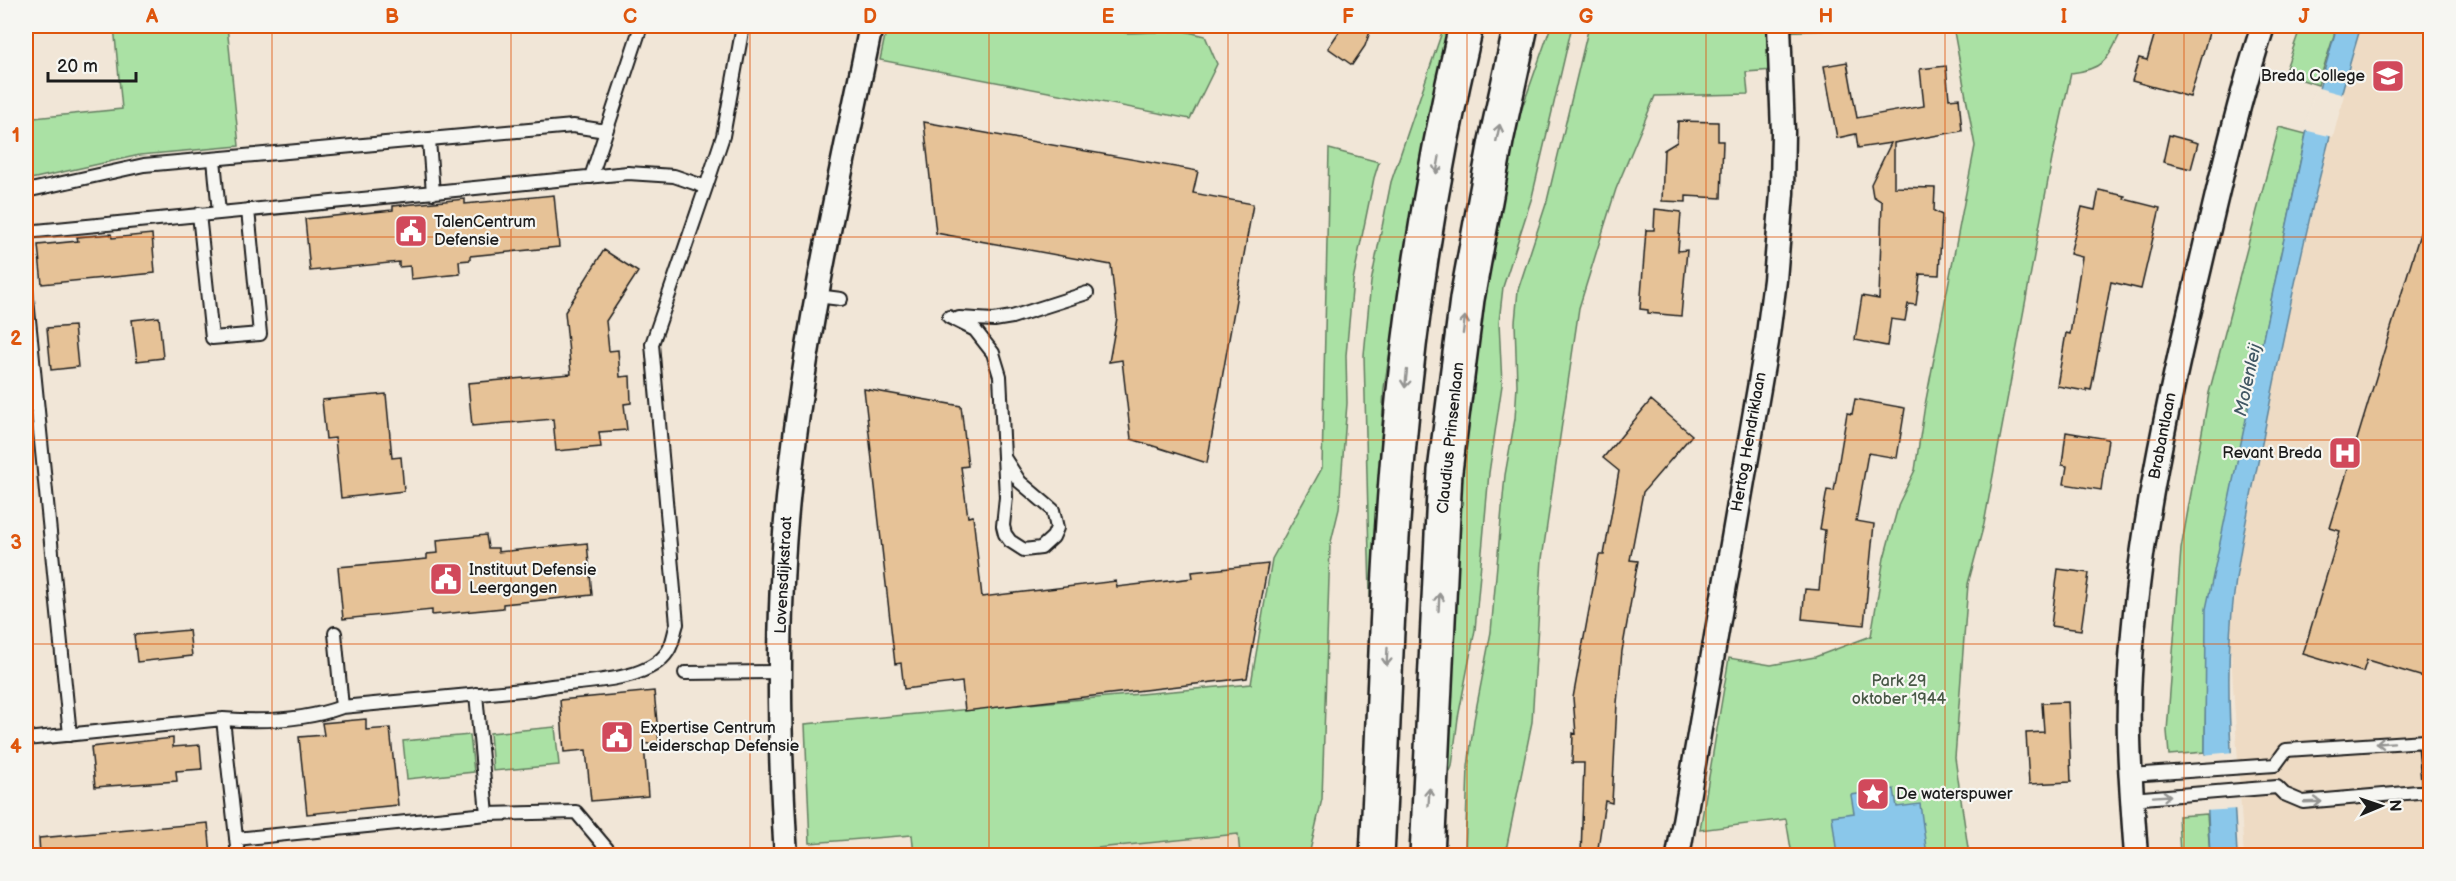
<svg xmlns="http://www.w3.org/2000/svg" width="2456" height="881" viewBox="0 0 2456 881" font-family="'Balsamiq Sans',sans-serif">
<rect width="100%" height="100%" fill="#f1e6d7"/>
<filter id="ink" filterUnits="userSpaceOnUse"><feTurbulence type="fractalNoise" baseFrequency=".0167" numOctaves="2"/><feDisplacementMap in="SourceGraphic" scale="12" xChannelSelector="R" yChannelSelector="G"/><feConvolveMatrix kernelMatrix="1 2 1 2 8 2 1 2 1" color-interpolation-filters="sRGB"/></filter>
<g filter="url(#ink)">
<path fill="#eedbc4" d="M2361,26h69v829l-186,1 -14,-218 10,-83 40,-203 48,-208z
M1238,834l2,21 -227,1z"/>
<path fill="#aae1a4" stroke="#637e60" stroke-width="1.5" d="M114,26h113l12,120 -99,9 -114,25v-143l8,81 88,-9z
M887,26h204l36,7 57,-2 21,5 12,28 -27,55 -310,-59z
M1444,26h4l-26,126 -38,236 -13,247 -7,-280 7,-73 20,-100z
M1551,26h21l-40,171 -29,90 -4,35 3,63 -13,88 -14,157 -17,88 -6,48 -6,16 10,-242 12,-148 34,-227z
M1589,26h535c-15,29 -16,43 -53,47l-19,86 -68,365 -16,60 -13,174 14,97h-177l-6,-36 -86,11 29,-172 42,7 44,-8 56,-21 13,-78 15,-55 16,-33 10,-65 50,-259 -22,-120 -180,6 1,38 -28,2 2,22 -93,2 -39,93 -37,119 -37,251 -10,163 -27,133 -40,1 3,-89 6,-47 17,-88 14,-157 10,-56 2,-34 -2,-63 3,-32 29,-89z
M2301,26h36l-19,59 -34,-11z
M2279,127l27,7 -99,475 -2,143 -36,3 -2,-24 14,-182 28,-156z
M1329,149l50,13 -5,16 -21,102 -7,75 1,48 -8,106 -9,37 -8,253 -13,56h-69l-2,-21 -222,22 -102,-1 -2,-20 -102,8 -5,-119 446,-40 21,-125 50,-91z
M555,727l4,38 -66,6 -3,-38z
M470,735l4,37 -67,7 -4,-38z
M2207,814l3,41h-30l-2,-39z"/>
<path fill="#8ac7ea" stroke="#5e8398" stroke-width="1.5" d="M2337,26h24c-39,128 -68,261 -94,392 -14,73 -33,146 -37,220 -4,72 4,145 7,217l-27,1 -5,-104 1,-143 100,-475z
M1894,789l3,18 23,-3 7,51h-90l-5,-39 22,-3 -3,-18z"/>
<path fill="#f1e6d7" d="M2315,87l29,8 -11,42 -29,-7z
M2234,752l4,57 -34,2 -2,-56z"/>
<path fill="#e6c297" stroke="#1c1c1c" stroke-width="1.5" d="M1343,26h29l-7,20 -13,19 -24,-17z
M2157,26h54l-21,71 -58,-16 7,-23 8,2z
M1847,62l10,56 67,-12 -4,-37 26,-3 3,33 10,-1 3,33 -68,12v44l41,1 -1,23 8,4 -3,60 -19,-1 -4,31 -8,-1 -3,17 -14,-2 -4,27 -32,-6 7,-44 17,3 3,-97 -9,-6 -2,-12 20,-41 -33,5 -2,-14 -19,4 -13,-72z
M1678,121l40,1v19h5l-2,57 -35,-2v6l-24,-1 2,-51 13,-8z
M924,122l274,49 -5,22 60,11 -46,259 -76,-24 -9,-79 -13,2 8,-44 -6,-53 -175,-32z
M2169,135l29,8 -7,26 -28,-7z
M2099,190l26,6 -1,3 36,9 -19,81 -30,-7 -20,108 -5,-1v2l-29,-5 9,-53 4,1 12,-77 -12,-3 12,-47 13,3z
M554,195l5,52 -89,9v4l-11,1 1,13 -49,5 -1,-13 -11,1v-5l-89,9 -5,-52 88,-9v-4l72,-7v5z
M1655,209l26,3 -3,39 9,-1 -6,66 -33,-3v-3l-8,-1 6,-79h8z
M2425,217l5,1v461l-63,-19 -4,12 -60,-18 37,-123 -10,-3z
M111,234l1,4 40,-4 3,39 -113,11 -4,-39 40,-4 -1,-4z
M604,250l34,22 -32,49 3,30 9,-1 2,27 10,-1 1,27 -7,1 3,26 -28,2 2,15 -45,4 -3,-32 -81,7 -4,-43 103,-9 -6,-62z
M159,317l4,41 -26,3 -5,-41z
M74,326l4,41 -27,3 -4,-42z
M864,389l97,17 7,60 -7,1 7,50 5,-1 9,81 134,-16 1,6 76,-9 -1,-6 76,-8 -21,114 -282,33 -3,-29 -58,7 -3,-26 -6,1z
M386,394l6,64 9,-1 3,34 -63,7 -6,-60 -9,1 -4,-39z
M1855,399l50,9 -8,50 -29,-5 -12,68 18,3 -10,101 -62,-6 3,-30 14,1 6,-60 -5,-1 7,-39 7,1 13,-78 5,1z
M1651,400l41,35 -49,57 -13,68 8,1 -16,90 -5,52 -5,100 -7,-2 -8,54h-16l3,-92h-12l1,-30 3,1 -3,-36 26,-143h5l15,-84 -16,-13z
M2066,432l42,7 -7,51 -37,-6 3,-18 -5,-1z
M486,535l2,13h10v4l89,-9 5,52 -89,9v4l-71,7v-5l-89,9 -5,-52 89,-8v-5l11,-1 -1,-13z
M2058,569l31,4 -8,57 -30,-4z
M189,630l3,26 -55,6 -3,-27z
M654,691l5,52 -15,1 4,52 -57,5 -5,-51 -22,2 -4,-52z
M2068,702l3,80 -42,2 -3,-51 18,-1 -2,-29z
M366,719v11l24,-2 8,77 -91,9 -8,-77 25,-2 -2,-12z
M173,738v9l27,-2 2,24 -26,2 1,10 -82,6 -4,-40z
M208,823l3,32h-171l-1,-17z"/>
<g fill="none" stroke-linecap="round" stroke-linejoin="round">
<g stroke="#1c1c1c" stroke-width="16">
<path id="service" d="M429,140l4,53
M214,159l5,54
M591,177l50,-151
M706,187l17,-51 20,-110
M26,191l118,-26 429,-39 33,5
M199,214l13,124 48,-4 -12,-124
M26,232l602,-59 46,3 32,11 -54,157 25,280c-3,8 -4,20 -9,27 -22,35 -97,29 -135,38l-191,18c-36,13 -81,15 -119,12l-197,20
M26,289l44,446
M817,296l24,3
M949,317l26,13 18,23 7,23 6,121 -3,29 2,8 5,7 14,9 17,-2 12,-11 4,-9 -4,-18 -33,-28 -15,-23
M959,318l35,2 18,-3 75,-24
M335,633l7,74
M685,673l95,-1
M223,719l15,137
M2130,775l145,-10 11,-15 139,-9 4,50 -126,11 -19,-8 -7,-7 -146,12
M487,814l89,-2 37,44
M236,839l251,-25 -11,-120"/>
</g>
<g stroke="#1c1c1c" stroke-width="27">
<path id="minor" d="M786,856c-8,-125 -10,-252 4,-376 16,-153 50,-304 81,-454
M1678,856l89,-514 8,-62 7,-87 1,-61 -4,-106
M2136,856c-4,-61 -10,-122 -6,-182 8,-138 38,-273 70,-407 19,-81 37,-162 63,-241"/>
</g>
<g stroke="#1c1c1c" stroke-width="38">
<path id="secondary" d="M1377,856c7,-138 10,-276 22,-413 12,-141 35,-281 67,-417
M1427,856l18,-385 22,-172 29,-158 25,-115"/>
</g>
<use href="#service" stroke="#f6f6f2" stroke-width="12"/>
<use href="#minor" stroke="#f6f6f2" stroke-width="22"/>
<use href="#secondary" stroke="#f6f6f2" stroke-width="33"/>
</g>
<defs><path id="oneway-shaft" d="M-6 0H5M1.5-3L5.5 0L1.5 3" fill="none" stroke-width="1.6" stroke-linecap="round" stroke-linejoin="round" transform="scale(1.5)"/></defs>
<g stroke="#949492">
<use href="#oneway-shaft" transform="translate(1498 133) rotate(-78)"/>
<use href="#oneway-shaft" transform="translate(1438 165) rotate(100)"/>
<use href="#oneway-shaft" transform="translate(1464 325) rotate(-83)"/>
<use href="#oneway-shaft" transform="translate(1406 379) rotate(96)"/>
<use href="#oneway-shaft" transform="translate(1439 602) rotate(-87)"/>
<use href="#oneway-shaft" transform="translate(1387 657) rotate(93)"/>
<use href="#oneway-shaft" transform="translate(2385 743) rotate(176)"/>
<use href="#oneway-shaft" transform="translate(2162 796) rotate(-4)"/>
<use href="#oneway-shaft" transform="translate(1429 797) rotate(-87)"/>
<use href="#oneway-shaft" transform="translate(2313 802) rotate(-2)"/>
</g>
</g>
<path fill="none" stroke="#de560d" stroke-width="1.5" stroke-opacity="0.55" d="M272,26v830M511,26v830M750,26v830M989,26v830M1228,26v830M1467,26v830M1706,26v830M1945,26v830M2184,26v830M26,237h2404M26,440h2404M26,644h2404"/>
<defs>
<g id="school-square" transform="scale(1.725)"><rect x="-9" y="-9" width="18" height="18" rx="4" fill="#d1495b" stroke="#f6f6f2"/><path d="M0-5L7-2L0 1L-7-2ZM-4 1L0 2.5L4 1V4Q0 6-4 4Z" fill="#fff"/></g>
<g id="civic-square" transform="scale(1.725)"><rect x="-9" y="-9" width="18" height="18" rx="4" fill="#d1495b" stroke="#f6f6f2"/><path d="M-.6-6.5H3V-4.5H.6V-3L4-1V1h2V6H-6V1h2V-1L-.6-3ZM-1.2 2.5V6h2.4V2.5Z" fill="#fff"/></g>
<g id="hospital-square" transform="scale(1.725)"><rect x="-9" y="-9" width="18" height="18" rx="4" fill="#d1495b" stroke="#f6f6f2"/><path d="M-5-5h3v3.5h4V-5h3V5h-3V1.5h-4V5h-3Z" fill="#fff"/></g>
<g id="sight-square" transform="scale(1.725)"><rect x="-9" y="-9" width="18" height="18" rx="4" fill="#d1495b" stroke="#f6f6f2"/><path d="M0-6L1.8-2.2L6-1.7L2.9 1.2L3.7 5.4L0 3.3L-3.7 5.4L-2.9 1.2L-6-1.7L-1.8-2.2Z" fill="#fff"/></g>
</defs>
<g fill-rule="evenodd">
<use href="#school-square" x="2388" y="76"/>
<use href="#civic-square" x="411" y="231"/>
<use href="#hospital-square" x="2345" y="453"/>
<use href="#civic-square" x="446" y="579"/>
<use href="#civic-square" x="617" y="737"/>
<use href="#sight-square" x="1873" y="794"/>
</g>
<g text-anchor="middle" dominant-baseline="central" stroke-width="4.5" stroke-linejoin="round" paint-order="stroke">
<g font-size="16" fill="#1c1c1c" stroke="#f6f6f2" text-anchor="start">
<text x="2365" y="76" text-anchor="end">Breda College</text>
<text x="434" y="222">TalenCentrum<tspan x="434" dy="18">Defensie</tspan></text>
<text x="2322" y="453" text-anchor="end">Revant Breda</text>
<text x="469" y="570">Instituut Defensie<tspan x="469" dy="18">Leergangen</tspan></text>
<text x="640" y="728">Expertise Centrum<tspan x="640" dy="18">Leiderschap Defensie</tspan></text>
<text x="1896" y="794">De waterspuwer</text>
</g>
<g font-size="16" fill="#1c1c1c" stroke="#f6f6f2">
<text transform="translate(2163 436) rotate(-79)">Brabantlaan</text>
<text transform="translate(1451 438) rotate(-84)">Claudius Prinsenlaan</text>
<text transform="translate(1749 442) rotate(-80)">Hertog Hendriklaan</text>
<text transform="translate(784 575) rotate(-87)">Lovensdijkstraat</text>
</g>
<g font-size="16" fill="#475745" stroke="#f6f6f2">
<text x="1899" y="681">Park 29<tspan x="1899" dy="18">oktober 1944</tspan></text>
</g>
<g font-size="18" font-style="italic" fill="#425864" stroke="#f6f6f2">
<text transform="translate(2248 380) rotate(-78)">Molenleij</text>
</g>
</g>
<rect width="2456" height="881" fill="none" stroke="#f6f6f2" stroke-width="66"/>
<g transform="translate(2381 806) rotate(88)" stroke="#f6f6f2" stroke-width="4.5" paint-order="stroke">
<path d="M0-4.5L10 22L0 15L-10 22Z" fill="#1c1c1c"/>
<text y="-9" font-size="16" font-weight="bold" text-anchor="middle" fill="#1c1c1c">N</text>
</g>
<path d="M48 72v9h88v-9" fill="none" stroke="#1c1c1c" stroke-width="3"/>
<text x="57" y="72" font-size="18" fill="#1c1c1c" stroke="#f6f6f2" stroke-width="4.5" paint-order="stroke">20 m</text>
<rect x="33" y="33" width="2390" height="815" fill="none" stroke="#de560d" stroke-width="2"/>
<g font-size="20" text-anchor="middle" font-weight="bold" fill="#de560d">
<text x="152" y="23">A</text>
<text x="392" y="23">B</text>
<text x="630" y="23">C</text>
<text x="870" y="23">D</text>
<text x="1108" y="23">E</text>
<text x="1348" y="23">F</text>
<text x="1586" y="23">G</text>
<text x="1826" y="23">H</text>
<text x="2064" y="23">I</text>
<text x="2304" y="23">J</text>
<text x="16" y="142">1</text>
<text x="16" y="345">2</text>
<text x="16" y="549">3</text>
<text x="16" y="753">4</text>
</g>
</svg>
